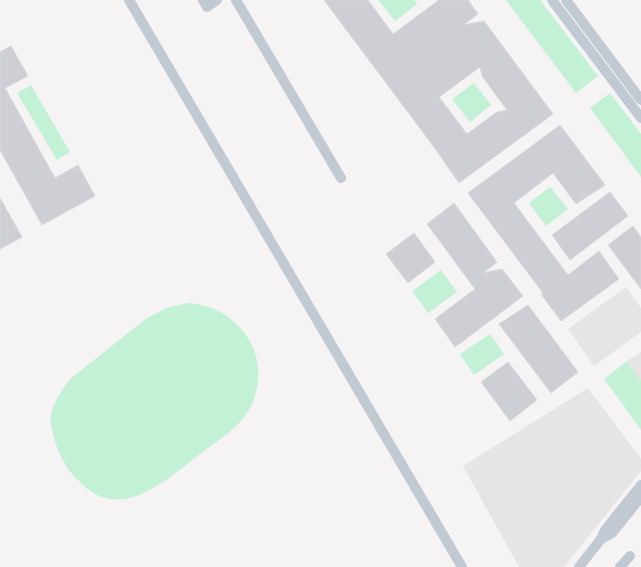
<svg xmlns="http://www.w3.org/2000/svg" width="641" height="567" viewBox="0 0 641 567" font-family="'Roboto Condensed',sans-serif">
<rect width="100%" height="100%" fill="#f5f3f3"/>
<path fill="#e6e4e5" d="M626,287l15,21v24l-47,34 -26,-37z
M641,352v29l-14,-20z
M588,388l53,71v12l-77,96h-45l-56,-101z"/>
<path fill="#c3f1d5" d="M378,0h36l3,4 -22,17z
M506,0h34l58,76 -22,17z
M474,83l17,22 -21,17 -18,-23z
M31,85l39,67 -13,8 -40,-67z
M610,93l31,41v43l-51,-69z
M550,187l18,22 -22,17 -17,-23z
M441,270l16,22 -29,21 -16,-22z
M188,303c51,3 85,53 64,101 -10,23 -34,36 -52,50 -33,25 -78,69 -118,30 -8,-8 -15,-14 -19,-24 -6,-10 -14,-34 -12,-46 2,-12 12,-25 19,-35l77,-61 22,-11z
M490,334l14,20 -30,21 -14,-21z
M627,361l14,20v49l-37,-51z"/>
<path fill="#cdcfd5" stroke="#d7d9de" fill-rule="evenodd" d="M324,0h44l25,34 46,-34h29l10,14 -15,11 21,-4 69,93 -94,69 -25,-36zM480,67l2,9 25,34 -10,2 -30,22 -28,-37z
M11,46l17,30 -23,12 50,90 23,-13 17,31 -53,29 -42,-75v-98z
M560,125l45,60 -29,19 -23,-31 -39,30 54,72 31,-24 20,28 -58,42 -20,-27 2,-1 -75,-100z
M610,192l18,24 -58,44 -18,-25z
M0,198l22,39 -22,12z
M454,203l43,59 -14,11 19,-4 21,27 -68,51 -20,-28 40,-30 -48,-65z
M633,226l8,11v52l-33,-44z
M414,233l21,29 -27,21 -22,-29z
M528,305l50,67 -27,21 -52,-69z
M508,362l29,38 -27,21 -29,-39z"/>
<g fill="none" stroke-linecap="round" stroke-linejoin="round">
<path stroke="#c1cad2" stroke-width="10" d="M129,0l333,567
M203,0l4,7 10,-7
M236,0l105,178
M552,0l89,118
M566,0l75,100
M601,539l11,-6 29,-36
M579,567l22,-28 4,-9 36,-45
M620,567l10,-11"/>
</g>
</svg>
